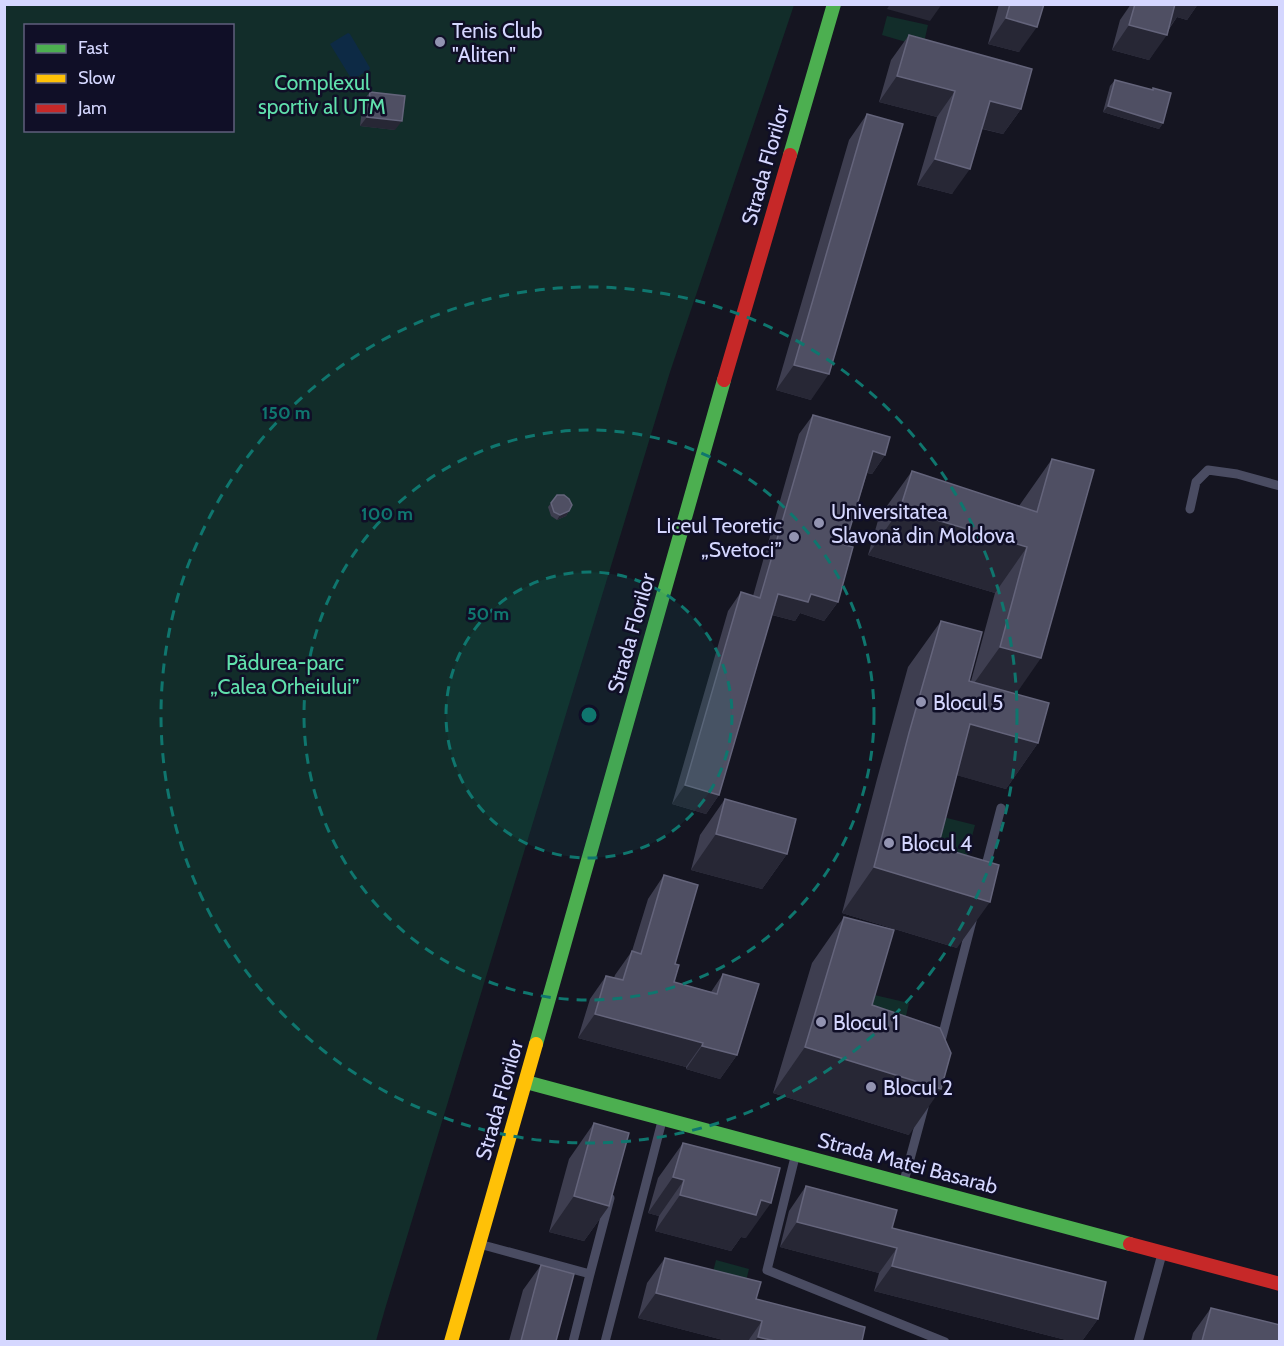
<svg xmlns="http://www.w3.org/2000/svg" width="1284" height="1346" viewBox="0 0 1284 1346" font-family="Cabin,sans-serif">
<rect width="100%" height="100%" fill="#151521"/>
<path fill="#122d2a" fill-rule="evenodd" d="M5,5h789l-124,367 -285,937 -9,32 -371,1zM26,26h206v104h-206z
M887,16l41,9 -5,22 -41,-12z
M943,817l32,8 -16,61 -34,-9z
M870,994l39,9 -13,56 -42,-11z
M716,1260l33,9 -6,24 -33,-9z"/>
<path fill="#0d2a45" d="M348,33l2,1 20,34 -1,2 -17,10 -22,-36z"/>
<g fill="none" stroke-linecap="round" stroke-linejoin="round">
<path stroke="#4a4c62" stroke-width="9" d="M1190,509l6,-27 12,-12 29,4 43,12
M984,873l17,-65
M940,1045l32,-124
M795,1157l-28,113 178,72
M904,1181l20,-74
M483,1245l107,29 -17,68
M590,1274l20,-76
M605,1342l57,-221
M1138,1342l24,-88"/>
<path stroke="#4caf50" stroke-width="14" d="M790,155l44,-151
M536,1044l188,-664
M526,1082l604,162"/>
<path stroke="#ffc107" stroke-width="14" d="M451,1342l85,-298"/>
<path stroke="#c62828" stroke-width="14" d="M724,380l66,-225
M1130,1244l150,40"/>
</g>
<path fill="#3e3e50" d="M999,4h45l-25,48 -31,-8z
M1131,4h67l-11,16 -10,-3 -28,43 -37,-10 8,-30z
M909,35l112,74 -18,25 -21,-5 -30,65 -35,-9 20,-68 -58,-15 12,-42z
M1115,80l37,10 1,-2 10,35 -4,6 -56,-17 7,-26z
M370,92l25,38 -35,-4 3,-25z
M867,114l-56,286 -35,-10 73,-250z
M813,415l72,40 -13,19 -5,-1 -22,72 -7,57 -14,19 -24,-8 -5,8 -23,-6 -53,180 -13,19 -34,-10 56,-193 13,-19 12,4 46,-162z
M1052,459l-36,235 22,49 -32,46 -49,-14 -19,72 19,101 -115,-35 35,-134 31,-112 33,-46 28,60h2l24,-88 -127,-38 11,-38 33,-46 107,35z
M557,495l12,16 -3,5 -9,4 -6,-4 -3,-9z
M725,799l62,55 -25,35 -71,-19 9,-35z
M664,875l11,89 -1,18 37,10 12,-18 14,81 -17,24 -34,-10v-2l-108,-29 12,-39 16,-23 8,2 1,-3 17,-24 16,-52z
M844,917l28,88 37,130 -136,-42 39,-130z
M594,1123l15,83 -25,35 -35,-9 20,-73z
M683,1143l63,95 -5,-1 -10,14 -76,-20 4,-15 -11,-3 10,-35z
M806,1186l86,42 206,91 -16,22h-12l-196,-50 5,-18 -99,-26 9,-36z
M665,1258l91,41 106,42h-135l-89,-23 9,-35z
M541,1265l15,76h-47l14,-51z
M1211,1308l69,33h-89l2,-8z"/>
<path fill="#272735" d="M890,4h52l-12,17 -43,-12z
M1175,4h23l-11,16 -10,-3 -11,15z
M1006,18l31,9 -18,25 -31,-8z
M1129,25l38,10 -18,25 -37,-10z
M897,76l58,15 -18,26 -58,-15z
M990,101l31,8 -18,25 -31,-8z
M1108,106l55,17 -4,6 -56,-17z
M367,117l35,4 -7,9 -35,-4z
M935,159l35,10 -18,25 -35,-9z
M794,365l35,9 -18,26 -35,-10z
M873,451l12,4 -13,19 -12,-3z
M900,509l127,38 -32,46 -127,-38z
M569,511l-3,5 -9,4 3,-5z
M778,594h33l27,8 -14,19 -24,-8 -5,8 -30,-8z
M1000,647l41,11 -32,46 -42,-11z
M970,724l68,19 -32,46 -68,-19z
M685,785l34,10 -13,19 -34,-10z
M716,834l71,20 -25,35 -71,-19z
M874,867l116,35 -33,46 -115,-35z
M595,1014l108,29 -17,24 -108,-29z
M702,1046l35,9 -17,24 -34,-10z
M805,1047l136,42 -32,46 -136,-42z
M673,1177l11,3 -25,36 -11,-3z
M680,1195l81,5 10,3 -25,35 -5,-1 -10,14 -76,-20z
M574,1196l35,10 -25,35 -35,-9z
M797,1222l100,26 -18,25 -99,-26z
M892,1266l206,53 -16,22h-12l-196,-50z
M656,1293l106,28 -14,20h-21l-89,-23z
M758,1337l17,4h-20z"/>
<path fill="#4f4f63" stroke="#64647b" stroke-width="1.5" d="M1010,4h34l-7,23 -31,-9z
M1135,4h40l-8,31 -38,-10z
M909,35l123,34 -11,40 -31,-8 -20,68 -35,-10 20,-68 -58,-15z
M1115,80l38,10v-2l18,5 -8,30 -55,-17z
M370,92l35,4 -3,25 -35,-4z
M867,114l36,10 -74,250 -35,-9z
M813,415l77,22 -5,18 -12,-4 -28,94 8,2 -15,55 -27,-8 -3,8 -30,-8 -59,201 -34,-10 56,-193 19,6z
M1052,459l42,11 -53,188 -41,-11 27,-100 -127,-38 12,-38 125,41z
M557,495h7l5,4 3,6 -3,6 -9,4 -6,-3 -3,-9z
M941,621l41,11 -13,49 80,22 -11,40 -68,-19 -32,123 61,18 -9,37 -116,-35 35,-134z
M725,799l71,20 -9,35 -71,-20z
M664,875l34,10 -23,79 4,1 -5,17 43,12 6,-20 36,10 -22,71 -35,-9 1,-3 -108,-29 11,-38 17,4 9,-29 9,3z
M844,917l50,13 -22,75 68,23 11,25 -10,36 -136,-42z
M594,1123l35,10 -20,73 -35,-10z
M683,1143l97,25 -9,35 -10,-3 -5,15 -76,-20 4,-15 -11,-3z
M806,1186l91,24 -5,18 214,54 -8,37 -206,-53 5,-18 -100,-26z
M665,1258l96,24 -5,17 109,28 -3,14h-87l-17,-4 4,-16 -106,-28z
M541,1265l33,9 -18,67h-35z
M1211,1308l69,17v16h-78z"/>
<circle cx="589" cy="715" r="143" fill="#0f766e" fill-opacity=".12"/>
<g fill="none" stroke="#0f766e" stroke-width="3" stroke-dasharray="10 8">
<circle cx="589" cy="715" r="143"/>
<circle cx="589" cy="715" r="285"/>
<circle cx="589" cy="715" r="428"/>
</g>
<g fill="#9293b1" stroke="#100f27" stroke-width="2">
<circle cx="440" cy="42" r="6"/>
<circle cx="819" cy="523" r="6"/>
<circle cx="794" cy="537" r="6"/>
<circle cx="921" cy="702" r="6"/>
<circle cx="889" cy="843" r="6"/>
<circle cx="821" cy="1022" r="6"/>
<circle cx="871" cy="1087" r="6"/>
</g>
<g text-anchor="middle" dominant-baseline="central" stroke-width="5" stroke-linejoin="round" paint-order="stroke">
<g font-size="21" fill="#d5d7ff" stroke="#100f27" text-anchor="start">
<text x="452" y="30">Tenis Club<tspan x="452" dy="24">"Aliten"</tspan></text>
<text x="831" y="511">Universitatea<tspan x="831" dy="24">Slavonă din Moldova</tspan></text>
<text x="782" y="525" text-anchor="end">Liceul Teoretic<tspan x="782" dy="24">„Svetoci”</tspan></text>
<text x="933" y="702">Blocul 5</text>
<text x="901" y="843">Blocul 4</text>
<text x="833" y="1022">Blocul 1</text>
<text x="883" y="1087">Blocul 2</text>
</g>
<g font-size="21" fill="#60e0ac" stroke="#100f27">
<text x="322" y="82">Complexul<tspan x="322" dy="24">sportiv al UTM</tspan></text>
<text x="285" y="662">Pădurea-parc<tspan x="285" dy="24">„Calea Orheiului”</tspan></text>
</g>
<g font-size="21" fill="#d5d7ff" stroke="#100f27">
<text transform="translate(765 165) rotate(-74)">Strada Florilor</text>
<text transform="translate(631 633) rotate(-74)">Strada Florilor</text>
<text transform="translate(499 1100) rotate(-74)">Strada Florilor</text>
<text transform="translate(908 1163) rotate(15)">Strada Matei Basarab</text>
</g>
</g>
<circle cx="589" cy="715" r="9" fill="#0f766e" stroke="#100f27" stroke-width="3"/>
<g font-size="18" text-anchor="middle" font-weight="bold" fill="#0f766e" stroke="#100f27" stroke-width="5" stroke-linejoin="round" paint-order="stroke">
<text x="286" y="419">150 m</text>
<text x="387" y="520">100 m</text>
<text x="488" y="620">50 m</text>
</g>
<rect width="1284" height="1346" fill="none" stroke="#d5d7ff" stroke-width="12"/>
<rect x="24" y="24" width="210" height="108" fill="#100f27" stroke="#5f5f7d" stroke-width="1.5"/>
<rect x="36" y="44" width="30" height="9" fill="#4caf50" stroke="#5f5f7d" stroke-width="1.5"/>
<text x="78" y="54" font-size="18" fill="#d5d7ff">Fast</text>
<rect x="36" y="74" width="30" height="9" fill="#ffc107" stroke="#5f5f7d" stroke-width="1.5"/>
<text x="78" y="84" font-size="18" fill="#d5d7ff">Slow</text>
<rect x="36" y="104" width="30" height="9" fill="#c62828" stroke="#5f5f7d" stroke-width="1.5"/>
<text x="78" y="114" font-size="18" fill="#d5d7ff">Jam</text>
</svg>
